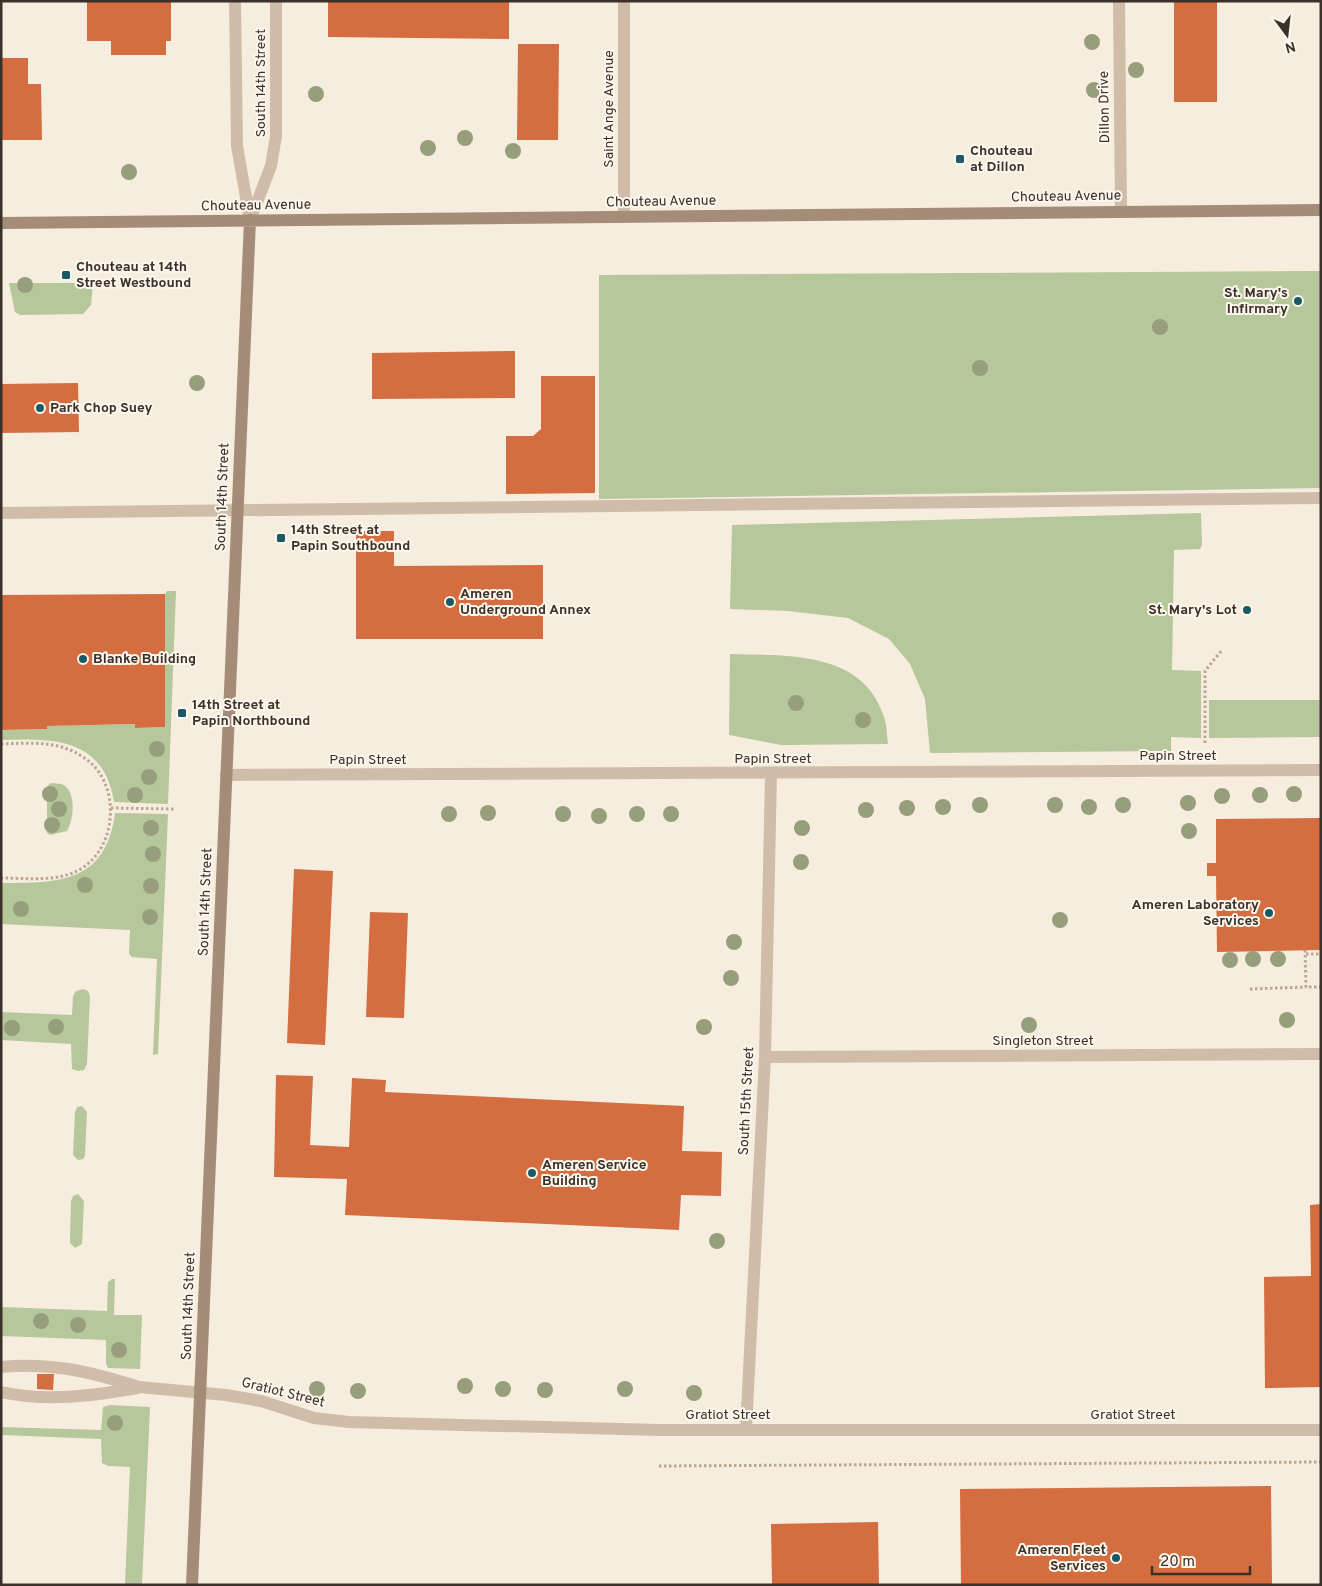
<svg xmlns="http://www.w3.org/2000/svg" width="1322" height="1586" viewBox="0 0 1322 1586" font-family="Overpass,sans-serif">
<rect width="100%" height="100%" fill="#f6eddf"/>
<path fill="#b6c79c" d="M1321,271v217l-722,11v-224z
M93,283l-2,22 -8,9 -63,1 -5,-3 -6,-29z
M1201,513l1,32 -2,4 -26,1 -2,120 29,1v67l-30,-1v14l-241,2 -5,-54 -15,-35 -21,-25 -41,-21 -60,-7 -58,-2 2,-84z
M167,591h9l-8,213 -54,-2c-10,-64 -60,-64 -113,-62v-10l46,-1v-3l88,-2v4l30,-1v-133z
M730,654c56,2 133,-4 154,63 3,9 3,19 4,27l-107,1 -52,-10z
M1209,700h112v37l-112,1z
M52,783c6,1 12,0 15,5 9,10 6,33 0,43l-17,4 -3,-2v-44l2,-5z
M115,813l53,1 -10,240 -5,1 4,-96 -25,-2 -3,-3 1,-24 -129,-6v-41c58,0 105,0 114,-70z
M83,989l5,2 2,5 -3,68 -3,6 -6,1 -6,-2 -1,-25 -70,-4v-28l71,3 1,-19 3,-5z
M82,1106l5,6 -2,44 -2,3 -5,1 -5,-5 2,-43 2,-5z
M78,1194l6,7 -2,43 -7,4 -5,-5 1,-42 2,-5z
M112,1279h3l-1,36h28l-2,54 -32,-1 -2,-4v-24l-105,-4v-29l106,4 1,-29z
M110,1405l40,2 -8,178h-17l5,-118 -22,-1 -6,-3 -1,-24 -100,-4v-8l100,3 2,-23z"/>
<path fill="#d46d3f" d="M87,1h84v40h-5v14h-55v-14h-24z
M328,1h181v38l-181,-2z
M1174,1h43v101h-43z
M518,44h41l-1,96h-41z
M1,58h27v26h13l1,56h-41z
M515,351v47l-143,1v-46z
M541,376h54v117l-89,1v-58h27l8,-7z
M78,383l1,49 -78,1v-49z
M356,531h38v35l149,-1v74h-187z
M165,594v133l-30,1v-4l-88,2v3l-46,1v-135z
M1321,818v132l-104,2 -1,-76h-9v-13h9v-44z
M294,869l39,2 -8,174 -38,-2z
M370,912l38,1 -4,105 -38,-1z
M276,1075l37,1 -3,69 39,2 3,-69 34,2 -1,12 299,14 -2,45 40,1 -1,44 -40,-1 -2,35 -334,-15 2,-36 -73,-2z
M1321,1204v183l-56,1 -1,-111 47,-1 -1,-71z
M37,1374h17l-1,16 -16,-1z
M1271,1486l1,99h-311l-1,-96z
M878,1522l1,63h-107l-1,-61z"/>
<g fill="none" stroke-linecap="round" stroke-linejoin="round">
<path stroke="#bca792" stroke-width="3" stroke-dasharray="2.5 2.5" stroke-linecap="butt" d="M1205,743v-72l17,-21
M1,744c29,-1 57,-4 82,13 39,24 36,93 -6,114 -22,11 -51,7 -76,7
M111,808l64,1
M1305,950l1,37h15
M1306,954h15
M1250,989l56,-2
M659,1466l662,-4"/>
<path stroke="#d0bda9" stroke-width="12" d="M1,513l1320,-15
M1,1367c51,-5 90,5 138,20
M1,1392c47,10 90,4 136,-4"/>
<path stroke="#d0bda9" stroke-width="12" d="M235,1l2,145 13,74
M1119,1l2,211
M624,217v-216
M250,220l21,-54 5,-30v-135
M226,775l1095,-5
M765,1057l556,-3
M139,1387l87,8 35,6 53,17 35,4 311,8h661
M746,1430l19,-373 6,-283"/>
<path stroke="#a48c79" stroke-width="12" d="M1,223l1320,-13
M192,1585l58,-1365"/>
</g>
<g fill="#969e7b">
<circle cx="1092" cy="42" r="8"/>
<circle cx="1136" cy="70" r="8"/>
<circle cx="1094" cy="90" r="8"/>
<circle cx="316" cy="94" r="8"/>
<circle cx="465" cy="138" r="8"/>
<circle cx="428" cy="148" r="8"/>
<circle cx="513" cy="151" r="8"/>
<circle cx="129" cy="172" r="8"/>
<circle cx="25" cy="285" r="8"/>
<circle cx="1160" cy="327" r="8"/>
<circle cx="980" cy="368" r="8"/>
<circle cx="197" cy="383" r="8"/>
<circle cx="796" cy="703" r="8"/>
<circle cx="863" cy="720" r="8"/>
<circle cx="157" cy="749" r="8"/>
<circle cx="149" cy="777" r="8"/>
<circle cx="50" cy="794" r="8"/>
<circle cx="1294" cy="794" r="8"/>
<circle cx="135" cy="795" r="8"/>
<circle cx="1260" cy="795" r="8"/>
<circle cx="1222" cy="796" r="8"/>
<circle cx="1188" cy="803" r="8"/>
<circle cx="980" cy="805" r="8"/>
<circle cx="1055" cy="805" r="8"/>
<circle cx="1123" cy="805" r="8"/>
<circle cx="943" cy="807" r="8"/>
<circle cx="1089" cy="807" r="8"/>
<circle cx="907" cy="808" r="8"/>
<circle cx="59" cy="809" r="8"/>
<circle cx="866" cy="810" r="8"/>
<circle cx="488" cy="813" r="8"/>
<circle cx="449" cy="814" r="8"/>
<circle cx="563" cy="814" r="8"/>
<circle cx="637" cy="814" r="8"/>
<circle cx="671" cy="814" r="8"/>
<circle cx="599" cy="816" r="8"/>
<circle cx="52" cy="825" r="8"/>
<circle cx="151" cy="828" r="8"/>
<circle cx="802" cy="828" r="8"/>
<circle cx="1189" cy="831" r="8"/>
<circle cx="153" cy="854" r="8"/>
<circle cx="801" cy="862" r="8"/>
<circle cx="85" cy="885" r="8"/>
<circle cx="151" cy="886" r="8"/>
<circle cx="21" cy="909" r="8"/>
<circle cx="150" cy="917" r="8"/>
<circle cx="1060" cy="920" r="8"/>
<circle cx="734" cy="942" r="8"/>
<circle cx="1253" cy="959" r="8"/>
<circle cx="1278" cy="959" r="8"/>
<circle cx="1230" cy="960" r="8"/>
<circle cx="731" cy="978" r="8"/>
<circle cx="1287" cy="1020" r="8"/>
<circle cx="1029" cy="1025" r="8"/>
<circle cx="56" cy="1027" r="8"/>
<circle cx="704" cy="1027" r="8"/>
<circle cx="12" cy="1028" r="8"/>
<circle cx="717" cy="1241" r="8"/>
<circle cx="41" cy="1321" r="8"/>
<circle cx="78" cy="1325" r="8"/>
<circle cx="119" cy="1350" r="8"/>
<circle cx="465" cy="1386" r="8"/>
<circle cx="317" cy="1389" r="8"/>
<circle cx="503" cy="1389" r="8"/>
<circle cx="625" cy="1389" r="8"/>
<circle cx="545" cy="1390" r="8"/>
<circle cx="358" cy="1391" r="8"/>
<circle cx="694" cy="1393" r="8"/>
<circle cx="115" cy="1423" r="8"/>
</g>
<g fill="#195a64" stroke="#fcf6ec" stroke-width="2">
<rect x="955" y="154" width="10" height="10" rx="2.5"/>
<rect x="61" y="270" width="10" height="10" rx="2.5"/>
<circle cx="1298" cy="301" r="5"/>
<circle cx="40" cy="408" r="5"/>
<rect x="276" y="533" width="10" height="10" rx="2.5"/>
<circle cx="450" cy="602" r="5"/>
<circle cx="1247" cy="610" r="5"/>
<circle cx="83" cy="659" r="5"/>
<rect x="177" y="708" width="10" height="10" rx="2.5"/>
<circle cx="1269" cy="913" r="5"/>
<circle cx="532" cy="1173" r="5"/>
<circle cx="1116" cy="1558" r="5"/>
</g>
<g text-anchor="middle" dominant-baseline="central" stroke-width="4" stroke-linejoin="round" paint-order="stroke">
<g font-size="14" fill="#3c3129" stroke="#fcf6ec">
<text transform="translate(261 83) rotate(-90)">South 14th Street</text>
<text transform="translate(1105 107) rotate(-91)">Dillon Drive</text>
<text transform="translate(609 109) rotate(-90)">Saint Ange Avenue</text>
<text transform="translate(1066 197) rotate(-1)">Chouteau Avenue</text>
<text transform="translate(661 202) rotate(-1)">Chouteau Avenue</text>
<text transform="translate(256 206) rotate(-1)">Chouteau Avenue</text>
<text transform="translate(223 497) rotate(-88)">South 14th Street</text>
<text x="1178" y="756">Papin Street</text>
<text x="773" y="759">Papin Street</text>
<text x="368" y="760">Papin Street</text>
<text transform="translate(206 902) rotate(-88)">South 14th Street</text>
<text x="1043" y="1041">Singleton Street</text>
<text transform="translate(747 1101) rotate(-87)">South 15th Street</text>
<text transform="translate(189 1306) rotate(-88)">South 14th Street</text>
<text transform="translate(283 1393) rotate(14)">Gratiot Street</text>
<text x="728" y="1415">Gratiot Street</text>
<text x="1133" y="1415">Gratiot Street</text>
</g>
<g font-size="14" font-weight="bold" fill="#3c3129" stroke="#fcf6ec" text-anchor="start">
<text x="970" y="151">Chouteau<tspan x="970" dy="16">at Dillon</tspan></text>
<text x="76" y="267">Chouteau at 14th<tspan x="76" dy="16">Street Westbound</tspan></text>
<text x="1288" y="293" text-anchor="end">St. Mary's<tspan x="1288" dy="16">Infirmary</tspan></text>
<text x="50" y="408">Park Chop Suey</text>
<text x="291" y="530">14th Street at<tspan x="291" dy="16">Papin Southbound</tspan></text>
<text x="460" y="594">Ameren<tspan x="460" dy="16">Underground Annex</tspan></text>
<text x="1237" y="610" text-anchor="end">St. Mary's Lot</text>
<text x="93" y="659">Blanke Building</text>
<text x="192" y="705">14th Street at<tspan x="192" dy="16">Papin Northbound</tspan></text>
<text x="1259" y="905" text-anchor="end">Ameren Laboratory<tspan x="1259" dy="16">Services</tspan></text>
<text x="542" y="1165">Ameren Service<tspan x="542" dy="16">Building</tspan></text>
<text x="1106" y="1550" text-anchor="end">Ameren Fleet<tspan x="1106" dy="16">Services</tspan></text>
</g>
</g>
<rect width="1322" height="1586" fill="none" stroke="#3c3129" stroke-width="5"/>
<g transform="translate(1287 35) rotate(165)" stroke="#fcf6ec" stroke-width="4" paint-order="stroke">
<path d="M0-4L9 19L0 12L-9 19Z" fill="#3c3129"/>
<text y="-8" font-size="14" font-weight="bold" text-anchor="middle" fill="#3c3129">N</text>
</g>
<path d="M1152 1566v8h98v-8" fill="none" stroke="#3c3129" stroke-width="2.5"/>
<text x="1160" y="1566" font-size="15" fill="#3c3129" stroke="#fcf6ec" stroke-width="4" paint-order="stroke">20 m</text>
</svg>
